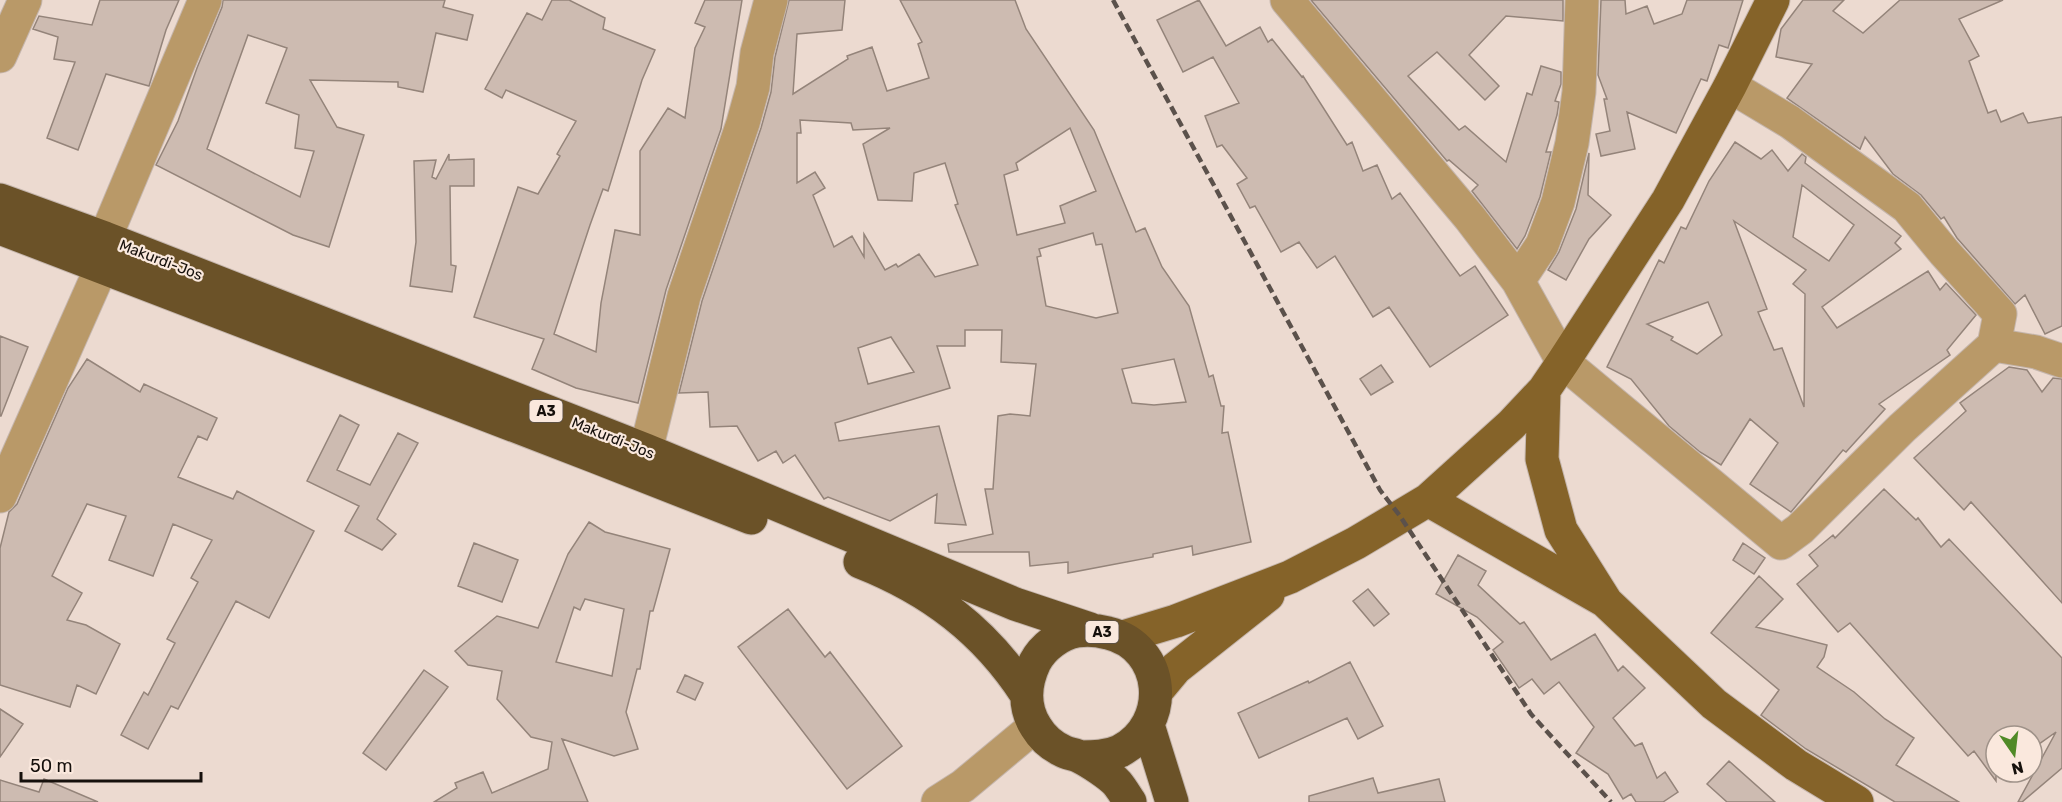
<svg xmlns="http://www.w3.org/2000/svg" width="2062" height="802" viewBox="0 0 2062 802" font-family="Rubik,sans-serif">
<rect width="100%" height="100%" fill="#ecdad0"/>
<path fill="#cdbbb1" stroke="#94847a" stroke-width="1.5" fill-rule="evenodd" d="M100,0h79l-13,30 -17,56 -43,-12 -28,76 -31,-12 28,-76 -21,-3 4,-22 -25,-8 6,-13 53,9z
M223,0h222l-2,7 30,8 -6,25 -31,-7 -13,59 -25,-5v-5l-88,-2 27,47 27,8 -35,112 -36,-12 -137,-70 22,-44 19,-53 25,-61zM248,35l39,13 -21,55 33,12 -4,33 19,3 -14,46 -93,-48z
M552,0h17l36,18 -2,11 52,21 -13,30 -34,111 -5,-2 -13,36 -36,109 42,18 5,-49 14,-73 25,5v-84l28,-43 17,10 10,-70 10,-21 -10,-4 10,-23h37l-21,129 -55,161 -28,113 -62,-15 -44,-19 12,-30 -70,-22 44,-130 20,7 22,-38 -3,-2 19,-33 -70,-31 -4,8 -17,-9 42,-76 15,7z
M789,0h56l-3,30 -45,4 -4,60 55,-35 -1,-3 25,-9 15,44 42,-13 -11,-34 4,-2 -22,-42h115l11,29 68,101 42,102 9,-4 17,39 27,39 20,71 4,-2 8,31h3l-2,27 6,-1 23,110 -58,13 -1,-9 -39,8v3l-85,16v-11l-38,4 -1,-14h-80l-1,-8 45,-10 -8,-45h8l5,-73 12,-2 20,2 6,-52 -35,-2 1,-32h-37v16h-28l13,42 -115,35 4,18 100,-15 27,99 -31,-2 2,-29 -47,27 -62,-24 -4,2 -29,-44 -12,8 -7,-12 -18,10 -21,-35 -27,1 -2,-35 -29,1 23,-92 59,-173 10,-36 4,-35zM800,120l51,3 2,7 37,-2 -27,16 15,56 34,1 2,-28 31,-10 13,41 -3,1 23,60 -43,12 -16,-23 -21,13 -2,-3 -11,6 -21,-36v23l-12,-21 -18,11 -21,-52 12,-7 -10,-16 -18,11v-50h4zM1070,128l26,63 -36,15 5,17 -48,12 -13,-60 14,-5 -2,-7zM1093,233l3,12 6,-1 16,69 -22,5 -50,-12 -9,-49 4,-1 -2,-7zM891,337l23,35 -46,12 -10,-36zM1174,359l12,43 -32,3 -22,-2 -10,-34z
M1199,0l27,46 34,-19 8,15 4,-3 30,38 1,-1 44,69 5,-3 11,29 14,-6 15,34 8,-6 60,83 15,-10 33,49 -78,52 -41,-60 -16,10 -38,-61 -18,12 -18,-26 -18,10 -26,-46 -5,2 -13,-24 10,-6 -25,-33 -5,2 -12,-31 34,-13 -26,-46 -30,15 -26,-52z
M1311,0h252v21l-57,-5 -37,39 30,31 -14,14 -48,-48 -29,24 51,54 6,-4 41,36 21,-69 5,2 9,-29 20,6v12l-6,17 4,1 -2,13 -11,37h5l-11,45 -15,39 -8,13 -45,-58 6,-6 -29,-25 -2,1z
M1601,0h24l1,14 21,-8 7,18 28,-10 5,-14h56l-15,48 -9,-3 -12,36 -6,-2 -25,54 -49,-21 8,37 -34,7 -5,-22 14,-3 -6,-32h3l-9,-24z
M1803,0h41l-11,11 30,22 37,-33h103l-44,19 20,37 -10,5 19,52 8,-3 5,12 22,-9 5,10 34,-6v209l-17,8 -20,-39 -10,9 -58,-66 -13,-21 -3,2 -20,-24 -28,-21 -28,-37 -5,12 -73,-51 25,-34 -36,-7 5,-28z
M1735,142l26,17 11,-9 16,21 14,-17 4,3 -1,6 96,73 -6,7 6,6 -79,58 15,21 91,-57 12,19 6,-7 30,32 -29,35 3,5 -71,49 6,5 -39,43 -3,-2 -52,62 -41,-28 28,-41 -28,-24 -29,46 -21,-13 -31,-26 -38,-47 -24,-12 52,-107 5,3 17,-36 5,2 23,-48zM1802,185l52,40 -25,36 -36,-24zM1734,221l72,49 -13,14 12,10 -1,113 -22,-59 -8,2 -16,-38 9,-3zM1708,302l14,33 -25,19 -26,-14 2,-3 -26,-13z
M1589,153l-1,42 23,20 -22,24 -23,41 -18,-10 11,-18 17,-43z
M449,154v6l25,-1v27h-24l1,79 5,1 -4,26 -42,-6 6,-44 -2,-81 22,-1 -4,17 4,2z
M0,336l28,11 -27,69h-1z
M87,359l53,33 4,-8 73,34 -10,22 -9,-4 -20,41 55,22 4,-8 77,40 -45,87 -33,-17 -58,108 -7,-3 -23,43 -27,-14 23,-43 4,3 27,-52 -8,-4 31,-57 -7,-4 21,-38 -39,-16 -20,52 -44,-16 17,-44 -39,-12 -35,72 30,17 -15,27 19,5 34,19 -24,50 -19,-9 -7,22 -70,-22v-137l9,-36 8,-8 51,-116z
M1381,365l12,17 -22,13 -11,-16z
M2009,367l18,3 15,22 11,-14 9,1v224l-91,-101 -7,8 -50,-52 52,-47 -6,-8z
M340,415l19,10 -22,45 33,15 28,-52 20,10 -41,76 19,15 -14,16 -37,-19 14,-25 -52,-25z
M1884,489l32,31 2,-2 23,29 8,-8 113,119v110l-40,34h-4l38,-70 -24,17v-13h-36v45l-22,-30 -6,5 -118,-133 -12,9 -41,-48 21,-18 -9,-11 24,-20 2,3z
M589,522l16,10 65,17 -17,62h-3l-10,58h-3l-11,43 12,37 -24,7 -52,-17 26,63h-154l23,-14 -2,-5 28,-11 9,21 56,-24 4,-27 -21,-5 -34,-38 5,-28 -34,-6 -13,-14 42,-35 41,12 30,-74zM585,599l39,10 -12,67 -56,-14 18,-55 6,3z
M474,543l44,17 -16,42 -44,-16z
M1743,543l22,15 -11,16 -21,-14z
M1458,555l28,16 -8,14 42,39 4,-2 27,38 44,-26 23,37 5,-5 22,22 -32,30 22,28 7,-3 15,35 8,-6 13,20 -15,10h-27l-5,-8 -8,5 -15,-25 -32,-21 18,-26 -35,-45 -15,12 -12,-15 -13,9 -26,-38 10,-8 -26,-25 -41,-23z
M1759,576l24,23 -27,28 71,18 -3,12 -7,10 37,25 31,27 29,19 -18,27 63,37h-64l-89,-53 -45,-34 18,-25 -68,-57z
M1368,589l21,25 -15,12 -21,-25z
M788,609l37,48 5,-5 72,94 -55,43 -109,-142z
M1350,662l33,64 -25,13 -11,-21 -88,40 -21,-45 70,-32 1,2z
M424,670l24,17 -62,83 -23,-17z
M685,675l18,8 -8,17 -18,-8z
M0,709l23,15 -23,33z
M1729,761l46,41h-48l-20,-18z
M1373,778l5,15 61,-14 6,23h-136v-6z
M44,779l54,23h-98v-22l39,12z"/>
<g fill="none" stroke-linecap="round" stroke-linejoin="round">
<g stroke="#c5b6ad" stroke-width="35">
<path id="minor" d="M1287,0l183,218 48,63 45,81 218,181 19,-14 102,-101 92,-83
M0,56l25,-56
M1730,86l60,36 117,85 37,45 56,62 -6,31 42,7 26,9
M105,238l100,-238
M1518,281l24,-36 16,-43 14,-59 7,-51 3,-92
M646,450l38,-154 59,-173 10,-36 4,-34 14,-53
M0,496l102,-230
M938,802l25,-16 72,-60"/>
</g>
<g stroke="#c5b6ad" stroke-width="35">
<path id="major" d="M1544,390l-2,69 19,71 44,70
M1428,500l177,101 109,103 82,61 61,37
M1123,637l53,-16 114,-44 66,-34 72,-43 83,-75 33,-35 19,-28 105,-162 62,-114 43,-86
M1156,692l20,-24 92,-73"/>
</g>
<g stroke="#c5b6ad" stroke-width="35">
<path id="highway" d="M0,200l105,38 541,212 369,154 75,25
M0,228l596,229 155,61
M860,562c71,28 125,69 166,132
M1148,725l24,77
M1080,757c13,0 27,0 40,-6 52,-27 46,-104 -12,-118 -11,-3 -19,-4 -31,-2 -17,3 -34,16 -42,31 -10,21 -12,45 1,65 6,10 16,19 27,24 5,3 12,3 17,6 10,5 30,18 37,26 5,6 9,13 13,19"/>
</g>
<use href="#minor" stroke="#b99968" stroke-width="33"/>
<use href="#major" stroke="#856329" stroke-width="33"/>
<use href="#highway" stroke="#6b5228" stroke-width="33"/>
<path stroke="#5b514b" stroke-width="4.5" stroke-dasharray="9 4.5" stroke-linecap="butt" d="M1113,0l267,490 20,26 131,198 80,88"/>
</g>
<g text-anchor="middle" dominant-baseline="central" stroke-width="4.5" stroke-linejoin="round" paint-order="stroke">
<g fill="#fae8dd" stroke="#5a514b" stroke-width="1.5">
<rect x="529.5" y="400" width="33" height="22" rx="4.5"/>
<rect x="1085.5" y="621" width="33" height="22" rx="4.5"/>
</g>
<g font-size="14" font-weight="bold" fill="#16100c">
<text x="546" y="411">A3</text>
<text x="1102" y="632">A3</text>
</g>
<g font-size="15" fill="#16100c" stroke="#fae8dd">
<text transform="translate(161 260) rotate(21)">Makurdi-Jos</text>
<text transform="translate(613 438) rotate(22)">Makurdi-Jos</text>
</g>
</g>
<g transform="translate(2014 754) rotate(166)"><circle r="28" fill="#fae8dd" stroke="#9f9289" stroke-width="1.5"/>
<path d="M0-4.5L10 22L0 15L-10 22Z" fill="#508a27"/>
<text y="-9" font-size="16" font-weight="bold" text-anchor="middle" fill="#16100c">N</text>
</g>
<path d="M21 772v9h180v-9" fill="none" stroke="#16100c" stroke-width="3"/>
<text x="30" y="772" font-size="18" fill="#16100c" stroke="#fae8dd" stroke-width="4.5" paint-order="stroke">50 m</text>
</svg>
